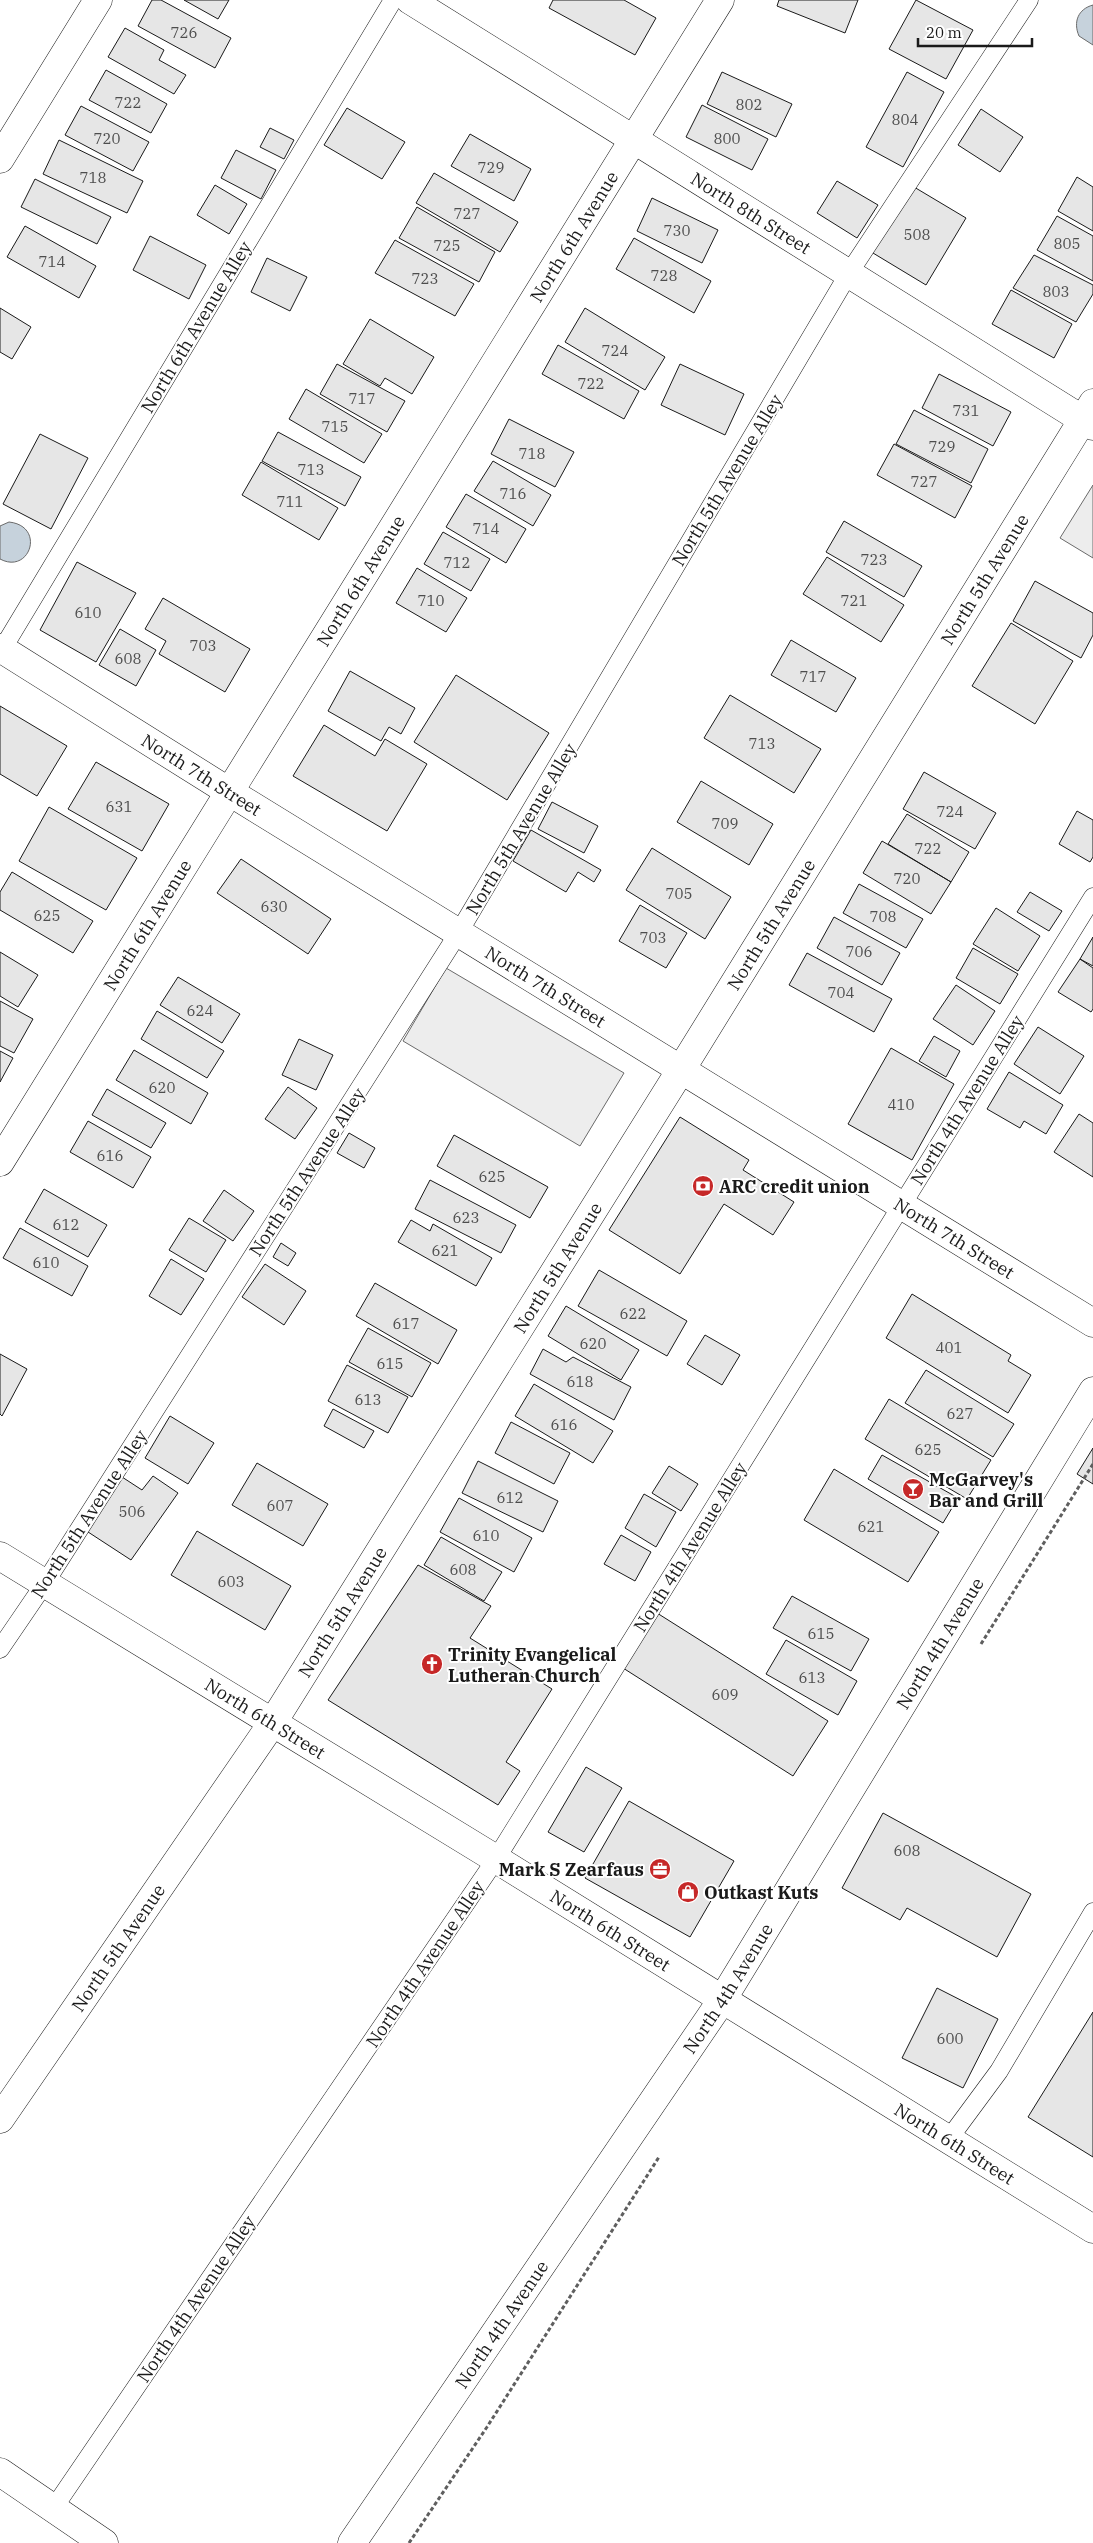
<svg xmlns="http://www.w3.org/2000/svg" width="1093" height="2543" viewBox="0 0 1093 2543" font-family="'IBM Plex Serif',serif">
<rect width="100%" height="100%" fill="#fff"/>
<path fill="#ededed" stroke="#6a6a6a" d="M1093,485v73l-33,-20z
M446,968l178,105 -44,73 -177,-105z"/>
<path fill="#c6d2dc" stroke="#6a6a6a" d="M1093,5v40l-14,-9c-6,-14 -1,-27 14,-31z
M9,522c37,4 21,53 -9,37v-33z"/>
<path fill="#e6e6e6" stroke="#1a1a1a" d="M152,0h9l70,38 -16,30 -77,-42z
M184,0h45l-11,19z
M553,0h71l32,18 -21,37 -86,-47z
M779,0h79l-13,33 -68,-27z
M916,0l57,30 -27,49 -57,-30z
M125,28l39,22 -5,10 27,15 -12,19 -66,-37z
M106,70l61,34 -16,29 -62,-33z
M722,72l70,32 -16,33 -69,-33z
M907,72l37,20 -41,75 -37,-20z
M702,105l66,34 -16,31 -66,-33z
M81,106l68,36 -16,29 -68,-36z
M347,108l58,34 -23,37 -58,-34z
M981,109l42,28 -23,35 -42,-27z
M270,128l24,12 -10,19 -24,-12z
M470,134l61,35 -17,32 -63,-35z
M59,140l84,41 -16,32 -84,-39z
M236,150l40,20 -15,29 -40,-21z
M434,173l84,49 -18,30 -84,-49z
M1077,177l16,10v44l-35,-20z
M35,179l76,38 -14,27 -76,-37z
M837,181l41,24 -21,33 -40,-25z
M909,184l57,34 -40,67 -58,-35z
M215,185l32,19 -18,30 -32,-19z
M652,198l66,32 -16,33 -65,-32z
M417,207l78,45 -16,30 -80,-44z
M1057,216l36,20v45l-56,-31z
M25,226l71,40 -17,32 -72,-41z
M150,236l56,29 -17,34 -56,-29z
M634,238l77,43 -17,32 -78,-44z
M395,240l79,44 -19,32 -80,-43z
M1034,255l59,30v9l-17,28 -63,-34z
M267,258l40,19 -17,34 -39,-19z
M1011,290l61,34 -18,34 -62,-34z
M0,308l31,19 -19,32 -12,-7z
M585,308l80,49 -20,33 -80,-48z
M370,319l64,38 -22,37 -27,-16 -5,8 -37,-22z
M558,345l81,46 -15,28 -82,-45z
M337,364l68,37 -18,31 -67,-38z
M680,364l64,30 -19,41 -64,-30z
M939,374l72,38 -18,34 -71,-38z
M306,389l76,45 -18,29 -75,-44z
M914,410l74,39 -17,34 -75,-39z
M509,419l65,33 -19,35 -64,-33z
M278,432l83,45 -16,29 -83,-45z
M40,434l48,24 -37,71 -48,-25z
M894,444l78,42 -17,32 -78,-43z
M493,461l58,34 -18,31 -59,-35z
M261,462l77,46 -19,32 -77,-45z
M466,494l60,35 -20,34 -60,-36z
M844,521l78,45 -18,31 -78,-45z
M443,532l47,27 -19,32 -47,-27z
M827,557l77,48 -23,37 -78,-48z
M77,562l59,31 -40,69 -56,-32z
M417,568l50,30 -21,34 -50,-29z
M1035,581l58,32v22l-12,23 -68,-37z
M163,598l87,51 -25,43 -66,-38 7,-13 -21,-12z
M1011,623l62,38 -38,63 -63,-38z
M120,629l36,21 -20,36 -37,-21z
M791,640l65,38 -20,34 -65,-37z
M350,671l65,37 -14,26 -12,-7 -8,14 -53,-30z
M456,675l93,58 -42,67 -93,-58z
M730,695l91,54 -27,44 -90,-55z
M0,706l67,40 -30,50 -37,-22z
M324,725l51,31 10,-17 42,25 -40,67 -94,-55z
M96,762l73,42 -27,47 -74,-42z
M924,772l72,41 -21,36 -72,-40z
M701,781l72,43 -24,41 -72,-43z
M552,802l46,24 -14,27 -46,-24z
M49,807l88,51 -31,52 -87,-49z
M1077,811l16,9v37l-3,5 -31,-18z
M907,814l62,38 -18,30 -63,-38z
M531,830l70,40 -7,12 -16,-10 -12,20 -53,-31z
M882,841l69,41 -20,32 -68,-41z
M652,848l79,49 -26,42 -79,-49z
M241,859l90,60 -23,35 -91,-61z
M12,872l81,49 -20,32 -73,-43v-18z
M859,884l64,35 -17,29 -63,-35z
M1030,892l32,19 -13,20 -32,-19z
M640,905l47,28 -21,35 -47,-27z
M996,908l44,28 -22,35 -45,-27z
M834,917l66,36 -18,32 -65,-37z
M1093,937v29l-13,-7z
M973,948l45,26 -18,30 -44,-26z
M0,952l38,23 -20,32 -18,-11z
M807,953l85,46 -18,33 -85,-47z
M1080,959l13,9v41l-2,3 -33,-20z
M178,977l62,37 -18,29 -62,-38z
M956,985l39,26 -22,34 -40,-26z
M0,1001l33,18 -19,34 -14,-7z
M157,1011l67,40 -17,27 -66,-39z
M1038,1027l46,29 -24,38 -46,-30z
M934,1036l26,15 -14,26 -27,-16z
M299,1039l34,16 -17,35 -34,-15z
M891,1048l63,36 -42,76 -64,-36z
M134,1050l74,43 -17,31 -75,-44z
M0,1051l13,7 -13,24z
M1009,1072l54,33 -17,29 -22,-13 -4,7 -33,-19z
M288,1087l29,21 -22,31 -30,-20z
M107,1089l59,34 -15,25 -59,-33z
M1079,1114l14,9v54l-39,-25z
M680,1117l69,43 -6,10 51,32 -21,33 -49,-31 -44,70 -71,-44z
M88,1121l63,36 -18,31 -63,-36z
M349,1133l26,15 -11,20 -27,-15z
M454,1135l94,52 -18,31 -93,-52z
M430,1180l86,45 -15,28 -86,-44z
M44,1189l63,36 -19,32 -63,-35z
M224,1190l30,21 -21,30 -30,-20z
M189,1218l37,22 -20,32 -37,-22z
M411,1220l19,11 3,-7 59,34 -16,28 -78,-44z
M20,1228l68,38 -16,30 -69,-38z
M281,1243l15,10 -8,13 -15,-9z
M171,1259l33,20 -23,36 -32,-19z
M265,1264l41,27 -22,34 -42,-28z
M599,1270l88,51 -20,35 -89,-50z
M375,1283l82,47 -19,34 -82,-48z
M912,1294l99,61 -3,6 23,14 -23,38 -122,-75z
M566,1306l73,44 -18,30 -73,-44z
M368,1328l63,35 -19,34 -63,-35z
M705,1335l35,20 -18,30 -35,-21z
M543,1349l23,13 7,-5 58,30 -17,33 -84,-46z
M0,1354l27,15 -25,47 -2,-2z
M347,1365l61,32 -20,36 -60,-32z
M926,1370l88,54 -21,33 -88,-54z
M534,1384l79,47 -20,32 -78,-47z
M889,1399l102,61 -24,39 -102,-60z
M333,1409l41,22 -10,17 -40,-22z
M170,1416l44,27 -26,41 -43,-26z
M511,1422l59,31 -16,31 -59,-31z
M1093,1448v36l-16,-10z
M882,1455l76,43 -15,25 -75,-44z
M478,1461l80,40 -15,31 -81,-39z
M257,1463l71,41 -25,42 -71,-41z
M669,1466l29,18 -17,27 -29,-18z
M834,1469l105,63 -31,50 -104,-62z
M153,1476l25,17 -47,67 -46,-30 37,-53 20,13z
M644,1494l32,18 -20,35 -31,-19z
M459,1498l73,40 -18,34 -74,-40z
M197,1531l94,55 -26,44 -94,-55z
M621,1535l30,17 -16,29 -31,-17z
M441,1537l61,35 -18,29 -60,-36z
M418,1565l73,41 -21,32 82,51 -46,73 14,9 -22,34 -170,-105z
M792,1596l77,43 -18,32 -78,-43z
M657,1613l171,108 -35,55 -170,-108z
M786,1640l71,41 -19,34 -72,-41z
M586,1767l36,21 -38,64 -36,-20z
M629,1801l105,60 -44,76 -105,-59z
M883,1813l148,81 -34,63 -90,-49 -7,12 -58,-32z
M937,1988l61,31 -35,69 -61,-30z
M1093,2012v145l-65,-40z"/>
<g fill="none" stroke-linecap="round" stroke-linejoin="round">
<g stroke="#1a1a1a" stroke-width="19">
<path id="lane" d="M0,653l393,-653
M0,1649l45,-66 414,-651 390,-659 180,-273
M948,2140l51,-69 94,-159
M53,2509l443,-650 597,-962"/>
</g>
<g stroke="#1a1a1a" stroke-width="29">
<g id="street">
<path id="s1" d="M410,0l683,426"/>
<path d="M0,159l98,-159"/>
<path id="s2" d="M0,648l228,143 865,532"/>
<path id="s3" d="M0,1162l720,-1162"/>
<path id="s4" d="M0,1556l496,303 597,370"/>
<path id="s5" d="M0,2119l273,-397 409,-654 411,-665"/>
</g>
</g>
<g stroke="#1a1a1a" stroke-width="29">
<path id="secondary" d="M0,2472l104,71"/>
</g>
<g stroke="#1a1a1a" stroke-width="29">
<g id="primary">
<path id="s6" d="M352,2543l370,-543 371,-609"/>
</g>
</g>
<path stroke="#5f5f5f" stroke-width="3" stroke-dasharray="4 2.5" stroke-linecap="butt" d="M981,1644l112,-180
M409,2543l78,-116 172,-270"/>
<use href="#lane" stroke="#fff" stroke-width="18"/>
<use href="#street" stroke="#fff" stroke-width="28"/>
<use href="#secondary" stroke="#fff" stroke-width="28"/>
<use href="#primary" stroke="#fff" stroke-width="28"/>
</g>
<defs>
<g id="bank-disc" transform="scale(1.125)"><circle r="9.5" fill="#c62828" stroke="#fff"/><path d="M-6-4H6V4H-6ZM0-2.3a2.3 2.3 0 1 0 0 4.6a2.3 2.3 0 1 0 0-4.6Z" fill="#fff"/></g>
<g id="bar-disc" transform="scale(1.125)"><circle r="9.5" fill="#c62828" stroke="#fff"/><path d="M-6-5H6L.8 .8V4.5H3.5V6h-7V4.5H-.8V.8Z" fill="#fff"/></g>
<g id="church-disc" transform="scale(1.125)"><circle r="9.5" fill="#c62828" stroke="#fff"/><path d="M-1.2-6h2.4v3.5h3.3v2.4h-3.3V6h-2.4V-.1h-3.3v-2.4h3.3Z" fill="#fff"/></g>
<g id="office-disc" transform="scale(1.125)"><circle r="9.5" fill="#c62828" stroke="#fff"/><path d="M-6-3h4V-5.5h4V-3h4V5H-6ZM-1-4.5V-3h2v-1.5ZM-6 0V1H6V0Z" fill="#fff"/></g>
<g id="shop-disc" transform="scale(1.125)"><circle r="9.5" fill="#c62828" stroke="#fff"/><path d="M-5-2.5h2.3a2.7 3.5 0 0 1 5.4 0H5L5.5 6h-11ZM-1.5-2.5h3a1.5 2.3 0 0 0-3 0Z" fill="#fff"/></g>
</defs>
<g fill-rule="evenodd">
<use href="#bank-disc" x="703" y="1186"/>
<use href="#bar-disc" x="913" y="1489"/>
<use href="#church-disc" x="432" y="1664"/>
<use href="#office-disc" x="660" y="1869"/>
<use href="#shop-disc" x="688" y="1892"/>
</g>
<g text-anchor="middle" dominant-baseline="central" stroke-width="4" stroke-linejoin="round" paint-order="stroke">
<g font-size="15" fill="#4d4d4d">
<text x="184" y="32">726</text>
<text x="128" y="102">722</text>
<text x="749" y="104">802</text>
<text x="905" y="119">804</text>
<text x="107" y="138">720</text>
<text x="727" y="138">800</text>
<text x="491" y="167">729</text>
<text x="93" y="177">718</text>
<text x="467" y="213">727</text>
<text x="677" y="230">730</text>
<text x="917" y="234">508</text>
<text x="1067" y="243">805</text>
<text x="447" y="245">725</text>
<text x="52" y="261">714</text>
<text x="664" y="275">728</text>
<text x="425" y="278">723</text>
<text x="1056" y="291">803</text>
<text x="615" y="350">724</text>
<text x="591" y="383">722</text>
<text x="362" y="398">717</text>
<text x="966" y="410">731</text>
<text x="335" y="426">715</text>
<text x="942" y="446">729</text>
<text x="532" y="453">718</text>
<text x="311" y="469">713</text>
<text x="924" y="481">727</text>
<text x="513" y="493">716</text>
<text x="290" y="501">711</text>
<text x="486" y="528">714</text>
<text x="874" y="559">723</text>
<text x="457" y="562">712</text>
<text x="431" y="600">710</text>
<text x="854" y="600">721</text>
<text x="88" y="612">610</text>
<text x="203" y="645">703</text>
<text x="128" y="658">608</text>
<text x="813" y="676">717</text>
<text x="762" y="743">713</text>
<text x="119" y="806">631</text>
<text x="950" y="811">724</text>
<text x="725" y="823">709</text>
<text x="928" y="848">722</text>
<text x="907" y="878">720</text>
<text x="679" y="893">705</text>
<text x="274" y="906">630</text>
<text x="47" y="915">625</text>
<text x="883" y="916">708</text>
<text x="653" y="937">703</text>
<text x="859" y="951">706</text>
<text x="841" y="992">704</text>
<text x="200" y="1010">624</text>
<text x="162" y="1087">620</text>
<text x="901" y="1104">410</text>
<text x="110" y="1155">616</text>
<text x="492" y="1176">625</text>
<text x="466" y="1217">623</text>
<text x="66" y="1224">612</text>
<text x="445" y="1250">621</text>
<text x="46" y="1262">610</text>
<text x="633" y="1313">622</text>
<text x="406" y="1323">617</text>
<text x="593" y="1343">620</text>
<text x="949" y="1347">401</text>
<text x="390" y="1363">615</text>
<text x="580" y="1381">618</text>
<text x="368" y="1399">613</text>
<text x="960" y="1413">627</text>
<text x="564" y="1424">616</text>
<text x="928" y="1449">625</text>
<text x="510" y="1497">612</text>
<text x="280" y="1505">607</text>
<text x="132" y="1511">506</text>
<text x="871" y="1526">621</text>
<text x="486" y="1535">610</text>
<text x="463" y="1569">608</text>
<text x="231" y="1581">603</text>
<text x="821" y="1633">615</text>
<text x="812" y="1677">613</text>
<text x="725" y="1694">609</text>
<text x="907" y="1850">608</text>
<text x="950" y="2038">600</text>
</g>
<g font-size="18" fill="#1a1a1a" stroke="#fff">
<text stroke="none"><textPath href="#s1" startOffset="402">North 8th Street</textPath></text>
<text stroke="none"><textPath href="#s3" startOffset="1089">North 6th Avenue</textPath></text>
<text transform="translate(196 327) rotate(-59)">North 6th Avenue Alley</text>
<text transform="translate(727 480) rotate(-59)">North 5th Avenue Alley</text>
<text stroke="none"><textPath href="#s5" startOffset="1828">North 5th Avenue</textPath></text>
<text stroke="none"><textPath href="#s3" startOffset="684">North 6th Avenue</textPath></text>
<text stroke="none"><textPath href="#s2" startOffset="238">North 7th Street</textPath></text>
<text transform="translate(521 829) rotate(-59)">North 5th Avenue Alley</text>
<text stroke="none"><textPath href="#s5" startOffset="1422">North 5th Avenue</textPath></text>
<text stroke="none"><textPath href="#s3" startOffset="279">North 6th Avenue</textPath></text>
<text stroke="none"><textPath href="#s2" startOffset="642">North 7th Street</textPath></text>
<text transform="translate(967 1100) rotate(-58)">North 4th Avenue Alley</text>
<text transform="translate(307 1172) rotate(-57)">North 5th Avenue Alley</text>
<text stroke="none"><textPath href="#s2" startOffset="1122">North 7th Street</textPath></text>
<text stroke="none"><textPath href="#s5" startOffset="1018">North 5th Avenue</textPath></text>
<text transform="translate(89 1514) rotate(-57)">North 5th Avenue Alley</text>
<text transform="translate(690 1547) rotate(-58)">North 4th Avenue Alley</text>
<text stroke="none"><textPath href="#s5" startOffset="612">North 5th Avenue</textPath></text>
<text stroke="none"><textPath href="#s6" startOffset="1075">North 4th Avenue</textPath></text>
<text stroke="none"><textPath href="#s4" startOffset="311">North 6th Street</textPath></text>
<text stroke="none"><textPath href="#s4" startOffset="716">North 6th Street</textPath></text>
<text stroke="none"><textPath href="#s5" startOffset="208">North 5th Avenue</textPath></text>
<text transform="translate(425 1964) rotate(-56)">North 4th Avenue Alley</text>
<text stroke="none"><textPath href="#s6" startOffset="670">North 4th Avenue</textPath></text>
<text stroke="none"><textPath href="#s4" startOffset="1121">North 6th Street</textPath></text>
<text transform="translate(196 2299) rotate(-56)">North 4th Avenue Alley</text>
<text stroke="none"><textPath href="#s6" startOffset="265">North 4th Avenue</textPath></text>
</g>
<g font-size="18" font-weight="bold" fill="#1a1a1a" stroke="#fff" text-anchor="start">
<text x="719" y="1186">ARC credit union</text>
<text x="929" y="1479">McGarvey's<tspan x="929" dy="21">Bar and Grill</tspan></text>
<text x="448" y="1654">Trinity Evangelical<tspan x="448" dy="21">Lutheran Church</tspan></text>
<text x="644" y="1869" text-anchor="end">Mark S Zearfaus</text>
<text x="704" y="1892">Outkast Kuts</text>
</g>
</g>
<path d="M918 38v8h114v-8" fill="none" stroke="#1a1a1a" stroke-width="2.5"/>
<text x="926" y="38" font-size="15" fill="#1a1a1a" stroke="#ffffff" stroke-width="4" paint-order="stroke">20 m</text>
</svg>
